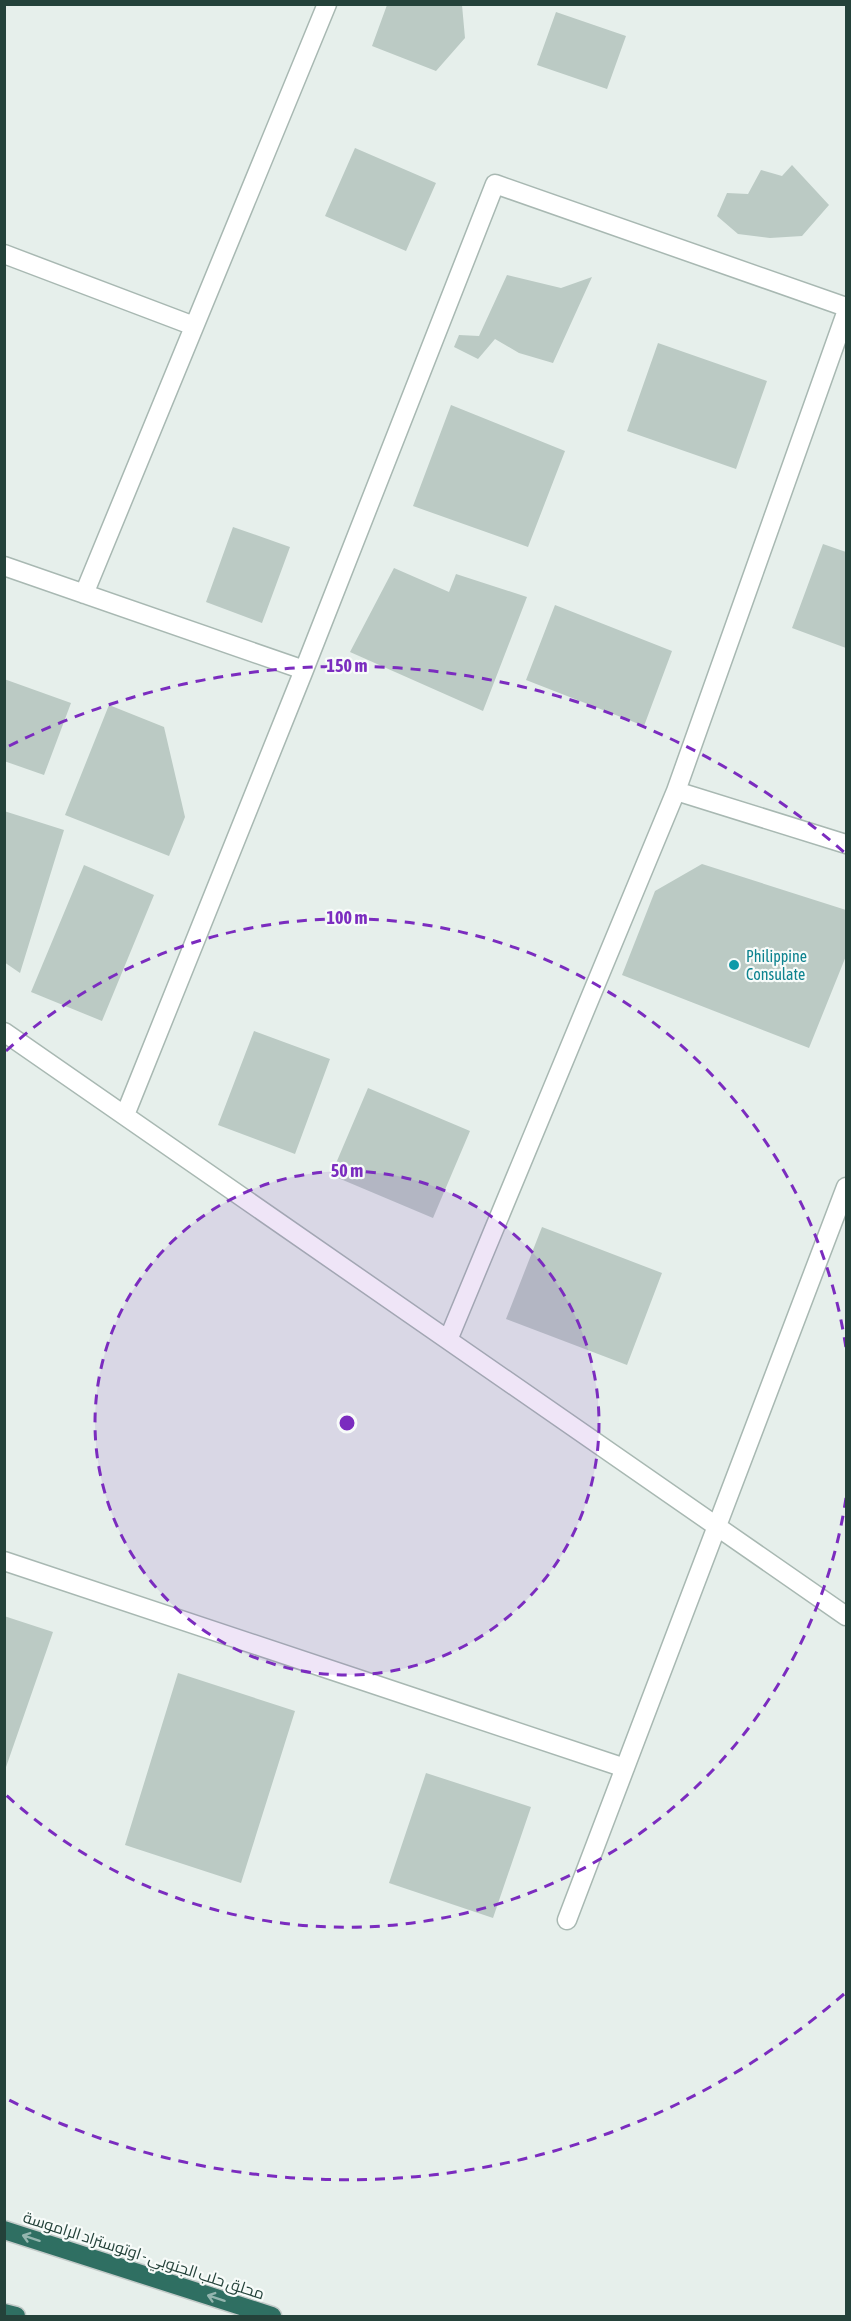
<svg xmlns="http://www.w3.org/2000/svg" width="851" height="2321" viewBox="0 0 851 2321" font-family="'Asap Condensed',Cairo,sans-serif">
<rect width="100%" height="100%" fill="#e6efeb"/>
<path fill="#bbcac4" d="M387,5h75l3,33 -29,33 -64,-25z
M556,12l70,24 -19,53 -70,-24z
M355,148l81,35 -30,68 -81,-35z
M792,165l37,40 -27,31 -32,2 -32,-4 -21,-18 10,-23 21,1 13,-24 21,6z
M507,275l54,13 31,-11 -39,86 -34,-10 -24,-14 -17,20 -24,-12 5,-12 20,1z
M658,343l109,38 -31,88 -109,-38z
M451,405l114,46 -37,96 -115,-41z
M233,527l57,20 -28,76 -56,-21z
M823,544l23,8v96l-54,-20z
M394,568l55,24 7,-18 71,23 -44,114 -133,-59z
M555,605l117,46 -28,75 -118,-46z
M4,679l67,24 -27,72 -40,-14z
M109,705l55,22 21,90 -16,39 -104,-41z
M4,811l60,19 -44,143 -16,-11z
M702,864l144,46v46l-37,92 -187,-73 33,-84z
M84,865l70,30 -52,126 -71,-29z
M254,1031l76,28 -35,95 -77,-29z
M368,1088l102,43 -37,87 -102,-43z
M542,1227l120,46 -35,92 -121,-46z
M4,1616l49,16 -48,138h-1z
M178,1673l117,38 -54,172 -116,-38z
M426,1773l105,34 -38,111 -104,-35z"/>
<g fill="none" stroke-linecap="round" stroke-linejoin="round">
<g stroke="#a8b8b2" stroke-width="21">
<path id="minor" d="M4,254l190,72
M4,566l300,104
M84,594l243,-590
M676,791l170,53
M4,1032l842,584
M125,1115l179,-445 191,-486 351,123
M448,1340l228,-549 170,-478
M4,1561l621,207
M567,1920l279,-733"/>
</g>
<g stroke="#c2cac8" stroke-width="21">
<path id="highway" d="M4,2230l268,86
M4,2313l12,3"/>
</g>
<use href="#minor" stroke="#fff" stroke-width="18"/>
<use href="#highway" stroke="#2f6f62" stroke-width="18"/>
</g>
<defs><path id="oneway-shaft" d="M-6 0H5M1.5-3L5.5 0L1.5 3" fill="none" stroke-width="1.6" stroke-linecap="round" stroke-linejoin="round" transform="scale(1.5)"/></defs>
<g stroke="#93b5ae">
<use href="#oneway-shaft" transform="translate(31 2238) rotate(-162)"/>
<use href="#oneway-shaft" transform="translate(216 2298) rotate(-162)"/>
</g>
<circle cx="347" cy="1423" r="252" fill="#7b2cbf" fill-opacity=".12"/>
<g fill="none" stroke="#7b2cbf" stroke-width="3" stroke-dasharray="10 8">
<circle cx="347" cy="1423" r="252"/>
<path d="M846 1498A505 505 0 0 1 6 1795M6 1051A505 505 0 0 1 846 1348"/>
<path d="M844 1994A757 757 0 0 1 9 2100M9 746A757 757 0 0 1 844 852"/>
</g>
<circle fill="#0f9aa8" stroke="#f7fbf9" stroke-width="2" cx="734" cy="965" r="6"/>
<g text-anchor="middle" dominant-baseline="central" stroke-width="4.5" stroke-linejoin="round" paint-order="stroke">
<g font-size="16" fill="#0d838f" stroke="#f7fbf9" text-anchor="start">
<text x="746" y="956">Philippine<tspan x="746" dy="18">Consulate</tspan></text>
</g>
<g font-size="16" fill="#24423a" stroke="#f7fbf9">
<text transform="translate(144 2255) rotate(18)">محلق حلب الجنوبي - اوتوستراد الراموسة</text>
</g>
</g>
<circle cx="347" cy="1423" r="9" fill="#7b2cbf" stroke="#f7fbf9" stroke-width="3"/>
<g font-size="18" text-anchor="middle" font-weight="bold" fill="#7b2cbf" stroke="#f7fbf9" stroke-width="4.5" stroke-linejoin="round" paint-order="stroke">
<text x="347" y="672">150 m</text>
<text x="347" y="924">100 m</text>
<text x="347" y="1177">50 m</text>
</g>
<rect width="851" height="2321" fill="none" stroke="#24423a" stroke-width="12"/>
</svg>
